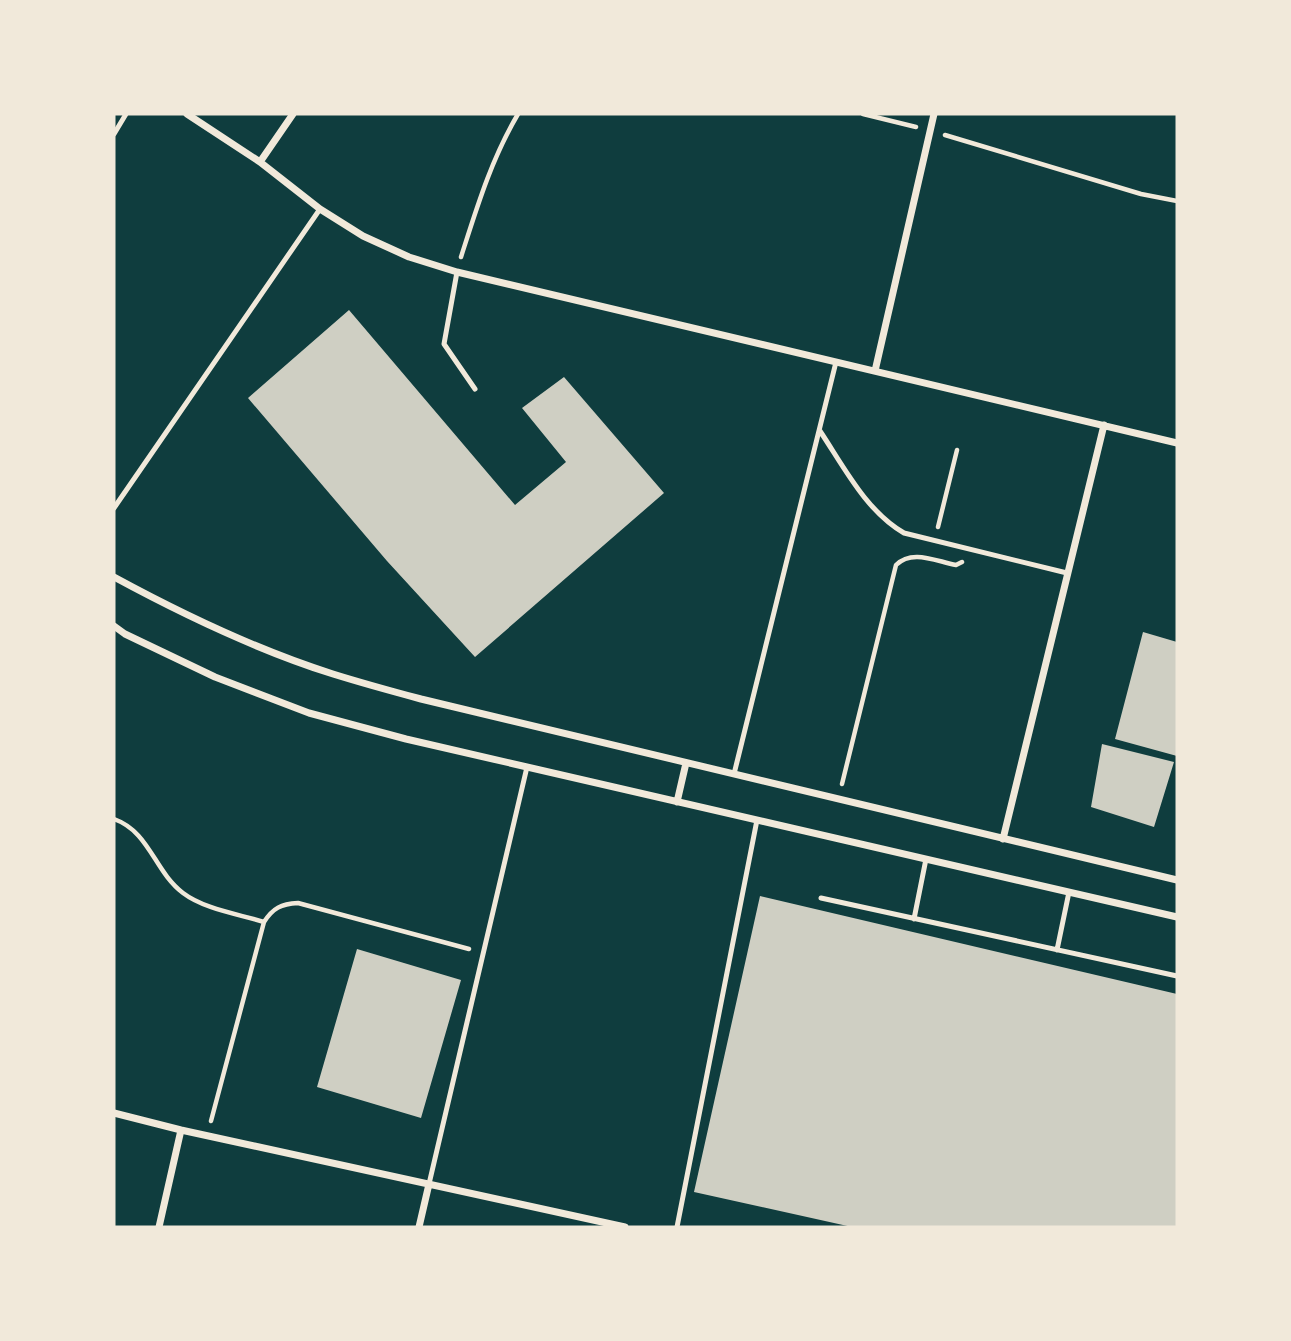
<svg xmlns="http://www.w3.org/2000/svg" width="1291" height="1341" viewBox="0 0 1291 1341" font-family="Figtree,sans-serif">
<rect width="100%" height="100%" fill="#0f3d3e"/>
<path fill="#cfcfc3" d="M349,310l166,195 51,-43 -44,-54 42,-31 100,116 -189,164 -88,-96 -139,-163z
M1143,632l34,10v114l-62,-17z
M1102,744l72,18 -20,65 -63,-20z
M760,896l417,98v233h-325l-158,-35z
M357,949l104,31 -40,138 -104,-31z"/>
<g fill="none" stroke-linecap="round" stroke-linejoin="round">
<path stroke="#f1e9da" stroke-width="4.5" d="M863,114l53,13
M945,135l196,59 36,7
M461,257c16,-50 30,-97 57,-143
M938,527l19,-77
M842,784l54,-219c16,-16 39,-4 60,0l6,-3
M114,819c36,13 40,52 69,74 21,16 55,21 81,29
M211,1121l53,-199c9,-14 17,-18 34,-19l171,46"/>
<path stroke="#f1e9da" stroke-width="5" d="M114,134l12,-20
M457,272l-13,72 31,45
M820,431c24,36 46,80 84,102l163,40
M114,508l206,-299
M734,774l102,-412
M821,898l356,78
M914,919l12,-60
M1057,950l12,-58
M429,1184l98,-417
M677,1227l80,-407"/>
<path stroke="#f1e9da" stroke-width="7" d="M187,114l73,48 60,47 43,27 46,21 48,15 720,171
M260,162l33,-48
M875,371l59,-257
M114,577c70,38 143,73 219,97 29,9 58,17 88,25l756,181
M114,626l11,8 90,43 94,36 97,26 771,178
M677,802l9,-39
M1003,839l101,-414
M114,1113l67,17 444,97
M159,1227l22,-97
M419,1227l10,-43"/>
</g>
<rect width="1291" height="1341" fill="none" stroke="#f1e9da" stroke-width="231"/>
</svg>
